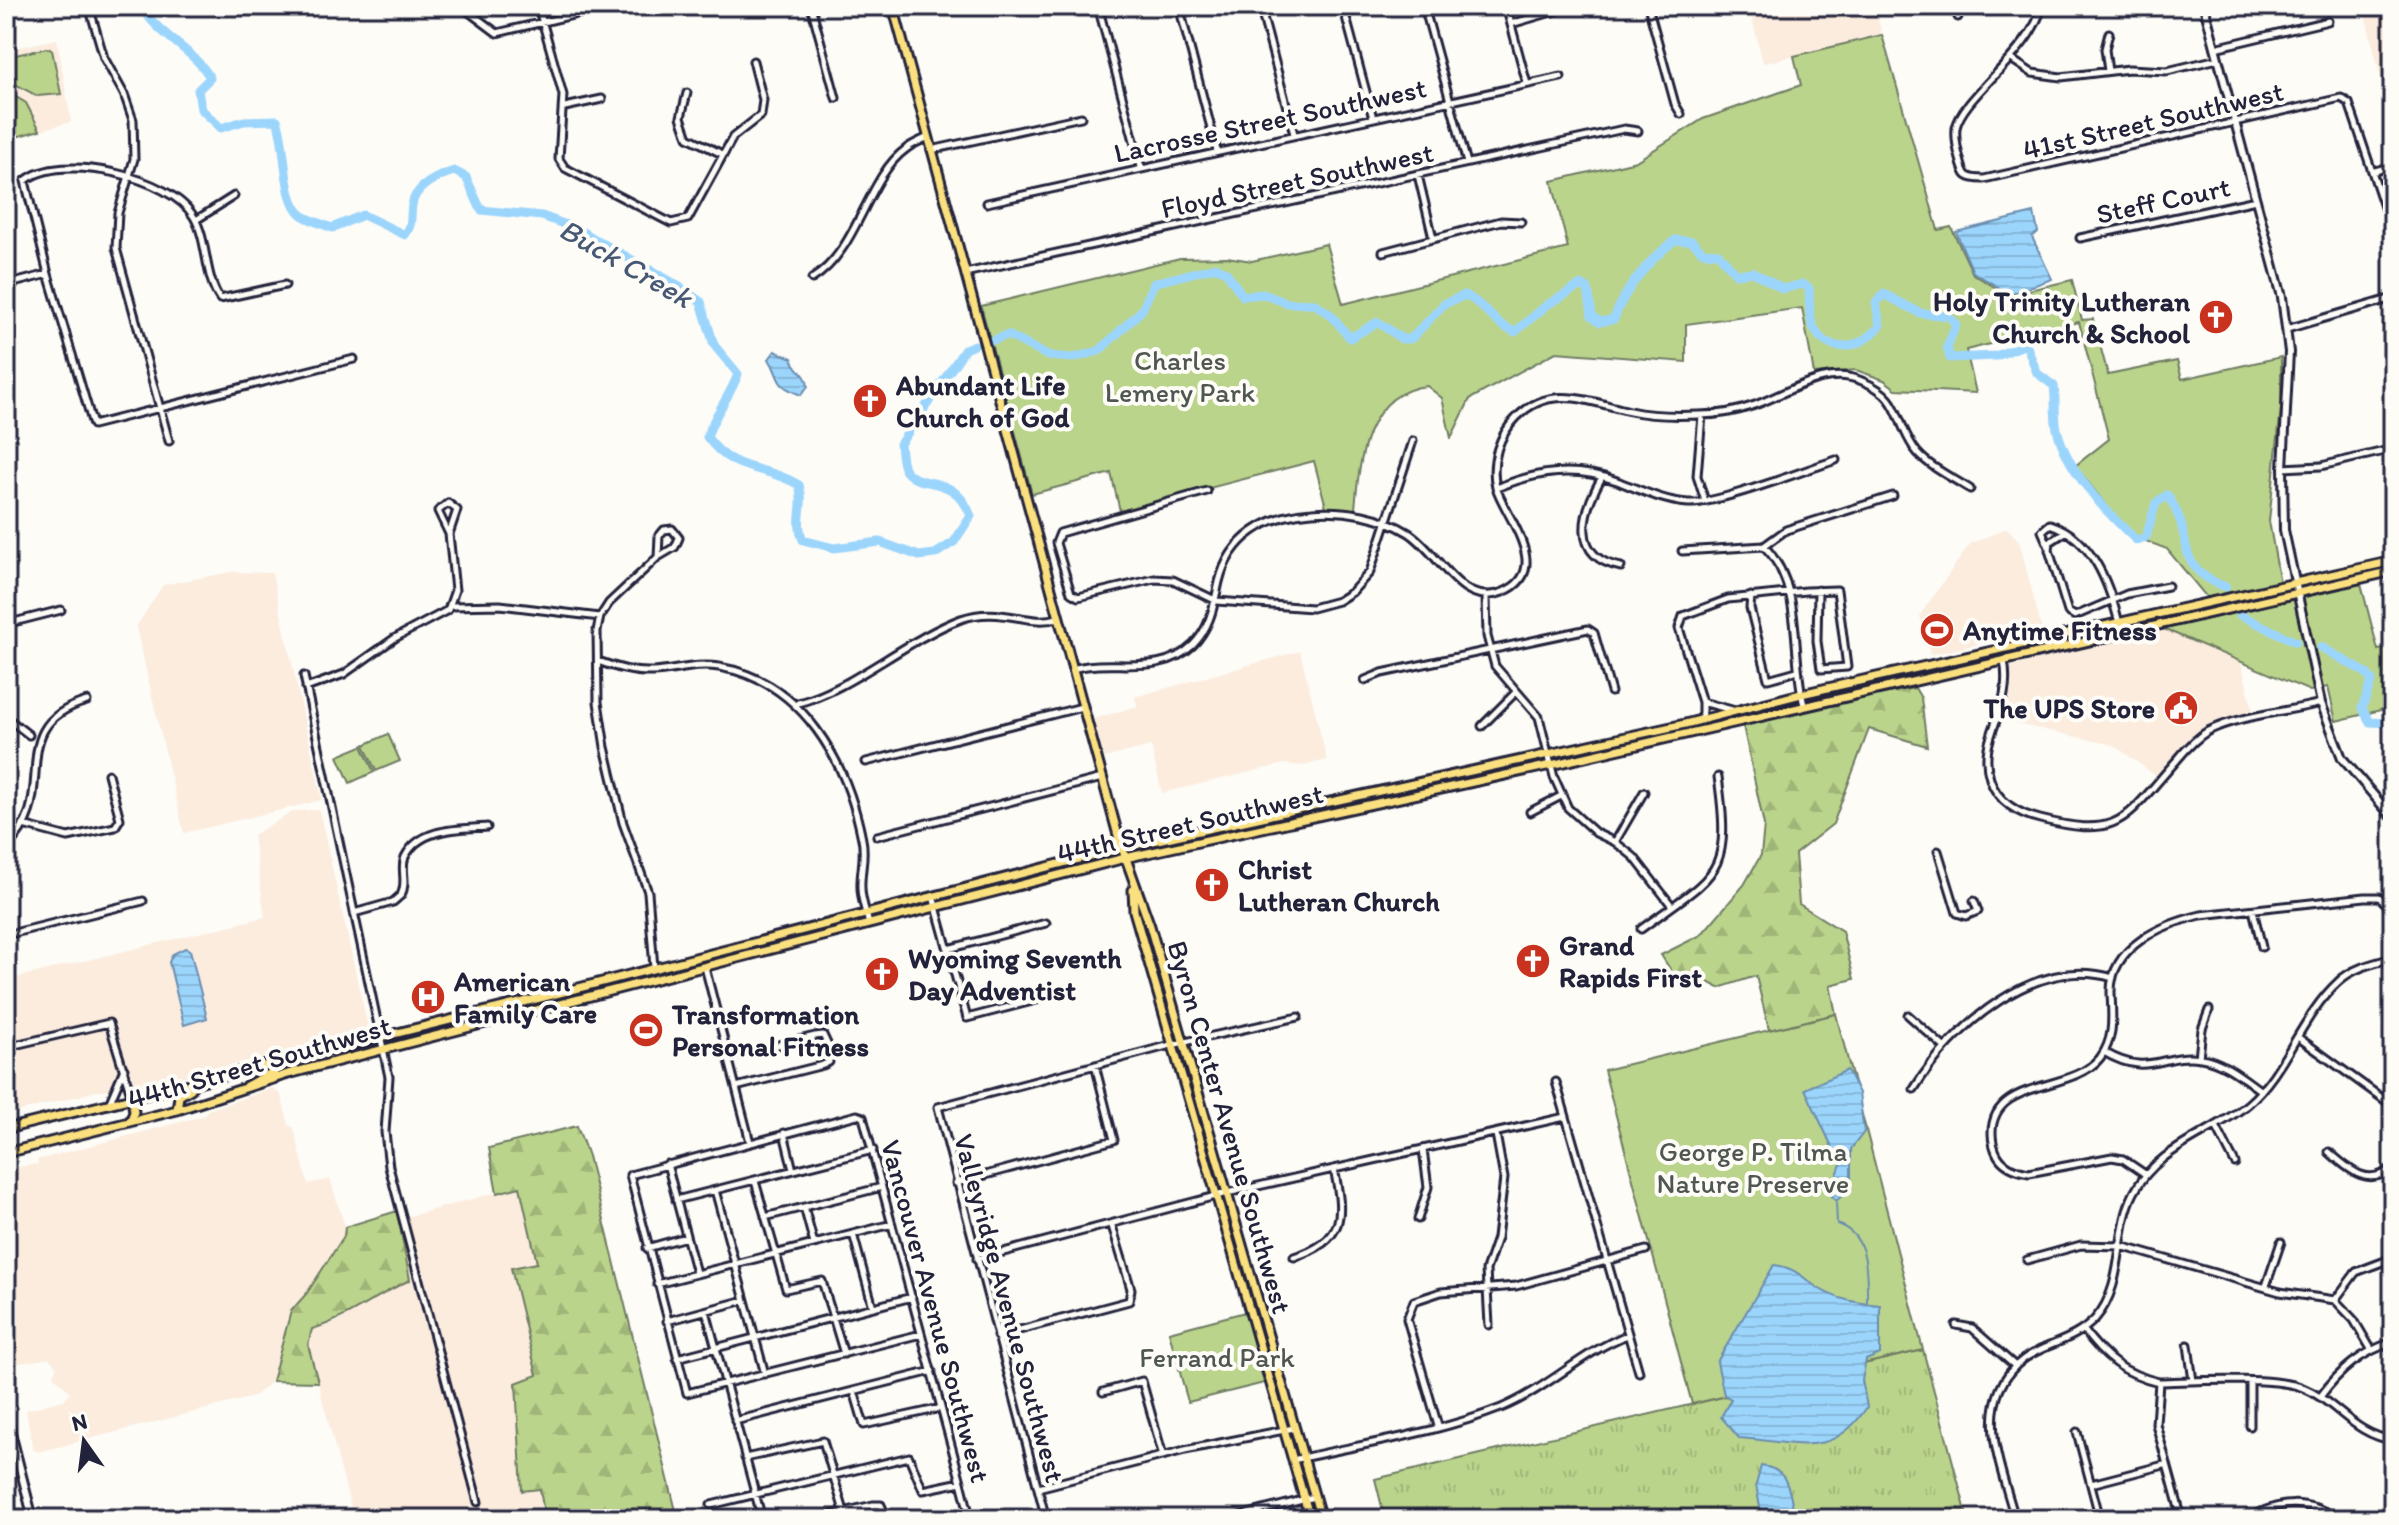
<svg xmlns="http://www.w3.org/2000/svg" width="2399" height="1525" viewBox="0 0 2399 1525" font-family="Itim,sans-serif">
<defs>
<pattern id="grass-tufts" width="24" height="20" patternUnits="userSpaceOnUse" patternTransform="scale(2)"><rect width="24" height="20" fill="#bbd48b"/><path d="M3 7l-1-3M5 7V3M7 7l1-3M15 17l-1-3M17 17v-4M19 17l1-3" fill="none" stroke="#a0b679"/></pattern>
<pattern id="forest-firs" width="22" height="20" patternUnits="userSpaceOnUse" patternTransform="scale(2)"><rect width="22" height="20" fill="#bbd48b"/><path d="M5 1l3.5 6h-7zM16 11l3.5 6h-7z" fill="#a0b679"/></pattern>
<pattern id="water-rules" width="6" height="5" patternUnits="userSpaceOnUse" patternTransform="scale(2)"><rect width="6" height="5" fill="#9cd5fc"/><path d="M0 2.5h6" fill="none" stroke="#86b7d9"/></pattern>
</defs>
<rect width="100%" height="100%" fill="#fdfcf7"/>
<filter id="ink" filterUnits="userSpaceOnUse"><feTurbulence type="fractalNoise" baseFrequency=".0125" numOctaves="2"/><feDisplacementMap in="SourceGraphic" scale="16" xChannelSelector="R" yChannelSelector="G"/><feConvolveMatrix kernelMatrix="1 2 1 2 8 2 1 2 1" color-interpolation-filters="sRGB"/></filter>
<g filter="url(#ink)">
<path fill="#fbecde" d="M1749,6h126l7,29 -119,28z
M2363,6h30v74l-11,3z
M57,39l14,83 -65,17v-89z
M2007,528l12,13 23,89 -112,25 -10,-40 50,-71z
M231,572l41,1 50,227 -138,33 -48,-206 27,-42z
M2164,629l77,33 13,53 -39,8 -18,10 -40,44 -43,-32 -97,-21 -15,-8 8,-19 -1,-30z
M1300,651l27,109 -24,6 -19,-2 -122,29 -11,-47 -47,12 -10,-39 43,-13 -2,-9z
M319,810l49,218 -54,17 -164,40 -49,5 -95,25v-135l259,-63 -12,-82 41,-24z
M273,1088l8,7 8,31h4l15,58 22,-5 15,48 -1,9 -37,57 -16,18 -19,70 -19,16 -215,55 -5,-3 -7,-39 38,-10 6,-8 -17,-17 4,-8 -8,-9 -34,6 -9,-14v-159l9,-9 1,-15 22,-3 -1,-4 166,-44 5,-6z
M520,1186l17,77 -26,6 26,107 -14,115 17,-3 5,31h-191l-46,-174 4,-16 25,-7 47,-31 16,-72z"/>
<path fill="url(#grass-tufts)" stroke="#6e7b63" stroke-width="2" d="M1923,1350l45,169h-583l-10,-40z"/>
<path fill="url(#forest-firs)" stroke="#6e7b63" stroke-width="2" d="M1915,688l6,10 6,48 -58,-17 -36,95 -38,30 4,50 43,27 12,48 -24,6 6,29 -67,16 -13,-54 -37,12 -19,-10 -23,2 -16,-25 40,-20 43,-50 17,-30 3,-30 -22,-104z
M577,1126l11,30 90,363h-133l-5,-30 -18,2 -6,-108 21,-8 -26,-107 26,-5 -17,-76 -23,6 -8,-45z
M397,1211l13,69c-34,15 -62,39 -98,49l-4,16 10,37 -46,-1 19,-70 16,-18 37,-57 1,-9z"/>
<path fill="#bbd48b" stroke="#6e7b63" stroke-width="2" d="M1882,35l56,195 13,-3 22,47 35,21 64,-15 10,40 11,-1 15,56 69,-14 5,18 99,-22v51l-12,113 11,62 -72,16 -41,-50 -32,-12 -17,-17 -43,-54 34,-27 -30,-117 -113,28 10,43 -80,-4 -12,-9 -28,-10 -42,4 -12,-66 -116,16v38l-130,-10 -86,47 -19,39 -9,-40 -15,-12c-61,6 -68,75 -72,123l-29,-2 -12,-46 -194,50 -9,-38 -79,21 -51,-188 199,-48 47,-1 25,4 74,-17 17,60 225,-56 -16,-67 84,-20 67,-42 98,-34 -7,-29z
M47,48l5,2 9,44 -24,2 -31,-17v-22z
M6,91l20,12 14,27 -34,10z
M2361,584l17,66 15,-3v60l-57,14 -8,-34 -18,4 -146,-62z
M388,734l12,27 -24,10 -12,-26z
M362,746l12,26 -24,11 -12,-27z
M1836,1014l87,336 -231,54 -88,-334z
M1245,1312l19,71 -76,19 -19,-70z"/>
<path fill="url(#water-rules)" stroke="#6b8daf" stroke-width="2" d="M2034,213l4,19 -6,5 20,42 -42,15 -37,-22 -17,-40z
M775,351l17,7c3,12 15,15 16,28l-7,9c-29,-11 -19,-16 -32,-36z
M185,948l5,2 17,68 -23,7 -15,-63 4,-8z
M1847,1070l12,23 5,39 -13,17v39l-15,13 -6,-7 14,-38 -11,-7 -28,-60z
M1774,1265c20,2 28,12 44,23 19,12 40,15 62,17v49l-14,6 -4,20 5,27c-36,55 -72,34 -128,31l-18,-21 10,-18 -7,-4 -7,-33z
M1761,1466c32,3 26,29 36,53h-35l-6,-34z"/>
<g fill="none" stroke-linecap="round" stroke-linejoin="round">
<path stroke="#6b8daf" stroke-width="2" d="M1836,1201l1,23c33,11 30,50 30,80"/>
<path stroke="#9cd5fc" stroke-width="9" d="M142,6c12,27 54,45 68,72l-12,12 3,19 20,19 23,-7 33,-1c10,25 5,81 25,95 9,6 21,9 30,13l31,-13 42,20c8,-10 5,-17 7,-30 3,-19 26,-29 42,-34l12,6 15,33 61,6 35,13 100,56 24,17 13,43 24,29c-8,23 -24,40 -31,63 27,38 58,27 92,48 7,20 -5,35 4,55l31,8 46,-6 39,14 16,-2 19,-12 17,-26c-17,-45 -52,-25 -66,-46 -4,-7 -4,-18 -5,-26l65,-95 9,-4
M993,340l15,-5 40,21 25,2 26,-7 43,-41 12,-27 61,-16 11,5 17,24 20,-2 24,9 28,1 16,11 19,23 28,-16 24,17h9l33,-35 21,-9c21,10 28,29 50,37l32,-27 34,-20 7,4 4,27 8,6 14,-3c11,-31 35,-59 61,-79l17,1 11,11 15,1 18,21 17,-2 30,17 19,-5 7,4c1,11 -1,28 4,38 14,32 49,22 67,0l-4,-23 8,-9 36,19 29,3 7,9 -9,22 3,11 46,-2 30,-12 11,29 17,13c2,14 0,29 3,43 10,42 48,82 79,111l10,-3 10,-34 11,-8c31,43 2,71 59,92
M2240,615l56,27
M2321,647l45,26 6,7 -10,28 8,14 23,1"/>
<g stroke="#22223b" stroke-width="11">
<path id="minor" d="M9,6h4
M89,6l15,52 20,36 9,26 1,39 -16,54 -2,35 53,193
M461,6l36,27 114,-27
M538,6l25,89 -4,64 6,9 106,55 17,-4 45,-82 28,-22 2,-15 -10,-39
M811,6l25,92
M1098,6l43,161
M1179,6l38,145
M1260,6l34,128
M1343,6l30,112
M1424,6l43,157
M1506,6l21,78
M1648,6l27,98 6,10
M1955,6l3,11
M2042,6c-10,46 -80,90 -86,122 -1,11 1,21 4,31 4,17 6,20 24,20l357,-81 8,5 36,107
M1511,24l61,-18
M2215,48l113,-27
M2011,59l21,14 29,4 68,-8 38,2 51,-12
M2108,71l-3,-22 4,-16
M687,93l-6,24 7,20 34,17
M565,107l37,-8
M931,150l150,-33
M2375,171l18,-5
M1418,175l15,63
M987,203l574,-126
M196,220l38,-24
M2080,238l176,-38
M1383,252l118,-31 20,1
M965,273l659,-144 14,2
M812,279c46,-28 55,-102 94,-130 6,-5 15,-8 22,-12
M6,285l42,-11
M285,285l-65,14c-16,-23 -12,-58 -26,-82 -23,-40 -133,-66 -169,-36l23,93 45,151 261,-66
M2287,329l106,-31
M6,398v24
M1702,415l-5,61 8,25
M2283,468l38,-2 72,-17
M1602,477c-19,33 -33,80 19,90
M1497,488c40,-17 78,-22 120,-7 23,9 46,20 71,22 27,2 117,-33 148,-43
M1207,491l-147,42 -4,10 15,50 7,4 76,-18 19,1 44,21 95,7 26,-7 14,-9 18,-20 43,-131
M2064,533l-14,9 -1,8 19,62 7,4 52,-22 41,-8
M1764,546l22,-16 107,-34
M2049,547l-7,-16 8,-7c43,14 59,60 69,99
M1682,551l82,-5c41,42 26,105 40,159
M1751,596l-1,12 18,71 29,-8
M1486,597l1,39 8,30 44,51 15,60 14,31 28,25 19,9 19,15 38,49
M451,606l49,-1 100,12
M6,624l55,-14
M598,661c16,6 37,12 54,11 23,-1 44,-9 67,-5 84,14 128,95 143,172 4,17 -2,33 -1,49 0,12 5,24 8,36
M2004,661c10,50 -28,75 -14,118 7,23 29,35 50,40 83,21 85,-1 137,-59 9,-11 19,-22 31,-29 33,-16 78,-19 113,-28
M1072,669c40,-12 87,9 121,-24 18,-18 21,-41 26,-63 11,-45 48,-67 93,-70 33,-3 70,4 97,21 32,21 51,76 94,59 52,-21 1,-77 -7,-105 -6,-25 3,-52 21,-70 34,-34 73,-15 113,-6 22,5 46,5 69,4 18,0 39,-4 56,-10 34,-12 70,-40 107,-24 40,16 32,38 52,67 11,17 39,30 56,41
M304,676l85,401 -4,55 4,35 89,335
M1365,680l17,-7 206,-44 6,4 17,59
M306,688l38,-14 51,-36 53,-28 7,-20 -6,-56 -11,-23 10,-8 9,7 -8,24
M1702,702l30,8
M798,703c51,-12 109,-64 163,-84 40,-14 67,8 97,-1
M6,717l23,18
M1702,719v-17l-23,-74 4,-12 45,-17 78,-8 31,-1 10,77 -26,2 -4,-28 1,-51
M1482,726l34,-34
M866,762l216,-55
M1530,812l31,-16
M23,825l45,12 47,-10 5,-8 -12,-45
M877,836l225,-58
M1615,842l29,-50
M6,847c58,-51 -6,-121 81,-146
M1938,851l19,62 9,3 12,-5 -4,-10
M933,896l34,122 73,-19
M2253,910l9,37
M354,913l39,-11 8,-7c7,-13 -1,-26 4,-38 15,-30 55,-28 82,-30
M1641,929c76,-56 91,-52 77,-152
M6,935l137,-34
M948,949l98,-26
M705,967l45,175
M654,968l-6,-76 -25,-69 -18,-76 -7,-45 -1,-71 3,-14 9,-14 49,-46 17,-10 4,-9 -7,-9 -8,1 -5,6 -1,21
M1908,1015l36,32
M2299,1038l94,68
M6,1047l103,-24 23,75
M2104,1052c46,27 57,0 97,6 22,3 42,20 60,33
M729,1057l86,-21 8,-1 7,15 -1,12 -6,3 -87,22
M2199,1058l3,-29 7,-19
M1556,1082l83,290
M1914,1089c38,-61 120,-135 199,-111
M109,1104l15,-35
M2216,1126l19,37
M784,1133l9,37
M2329,1152c19,17 41,38 64,14
M667,1164l29,109
M2145,1174l-22,-15 -11,-2 -83,16c-12,-2 -24,-6 -31,-17 -4,-7 -6,-15 -6,-23 0,-55 80,-40 108,-75 15,-20 12,-41 11,-65 -1,-47 52,-69 90,-78l164,-18h14l14,13
M755,1181l31,108 36,-8 22,73
M956,1183l158,-43 -19,-75
M715,1190l50,184
M676,1200l197,-50
M804,1207l10,37
M765,1217l117,-30
M1418,1219l10,-32 -5,-37
M853,1234l20,73
M647,1248l39,-11
M1294,1257c52,-16 50,-42 40,-88
M977,1259l250,-66 338,-76
M2027,1260l54,-15 40,1 159,46 55,8 19,20 17,29
M657,1284l235,-60
M2266,1286l15,-44
M2335,1300l21,-28 37,-14
M706,1311l56,208
M667,1321l78,-21
M1489,1325l-3,-55 11,-32 7,-60 -8,-44
M1956,1325l16,3 42,37
M2083,1329c21,29 41,45 76,53 33,-1 116,-6 144,6 33,13 51,47 90,52
M921,1334l-234,59 -57,-218 227,-60 6,2 98,365 8,31 -4,6
M997,1336l132,-35 2,-12 -19,-63
M2188,1345l5,36
M677,1358l235,-61
M2159,1382l-3,42 26,95
M2250,1383v43
M854,1391l10,34 77,-17
M1103,1392l39,-11 21,75
M2320,1397c20,-27 41,-45 73,-55
M735,1421l197,-50
M1438,1426l-31,-107 7,-18 27,-9 75,-6 130,-36
M2077,1432l23,87
M745,1458l78,-17 21,70
M1293,1460c68,-16 142,-26 208,-52 46,-19 80,-55 126,-73
M2091,1484l73,-19
M1038,1488l147,-38 109,-22
M711,1505l198,-48 14,33 38,-8
M813,1519l60,-14h8l6,14
M1046,1519l-108,-412 229,-61 131,-29
M1228,1519l86,-22
M2015,1519c-10,-40 -33,-90 -15,-130 21,-48 65,-38 95,-70 31,-35 19,-87 39,-126 23,-46 77,-58 114,-89 38,-33 53,-88 90,-122 14,-14 36,-19 55,-24
M2247,1519c33,-19 59,-20 92,0"/>
</g>
<g stroke="#22223b" stroke-width="12">
<path id="tertiary" d="M2204,6l78,291 7,55 -6,116 1,62 37,173 21,55 51,60
M6,1413l27,106"/>
</g>
<g stroke="#22223b" stroke-width="13">
<path id="primary" d="M893,6l226,833 31,87 171,593
M1133,890l1,21 176,608
M246,1086l29,-15v-7
M177,1110l2,-14 12,-7
M130,1122l4,-10 -2,-14
M6,1129l534,-131 581,-150 564,-124 116,-30 592,-133
M6,1153l171,-43 111,-36 837,-216 426,-93 842,-194"/>
</g>
<use href="#minor" stroke="#fdfcf7" stroke-width="5"/>
<use href="#tertiary" stroke="#fdfcf7" stroke-width="6"/>
<use href="#primary" stroke="#fbe080" stroke-width="7"/>
</g>
</g>
<defs>
<g id="church-disc" transform="scale(1.8)"><circle r="9.5" fill="#c8321e" stroke="#fdfcf7"/><path d="M-1.2-6h2.4v3.5h3.3v2.4h-3.3V6h-2.4V-.1h-3.3v-2.4h3.3Z" fill="#fff"/></g>
<g id="stadium-disc" transform="scale(1.8)"><circle r="9.5" fill="#c8321e" stroke="#fdfcf7"/><path d="M0-5a6.5 5 0 1 0 0 10a6.5 5 0 1 0 0-10ZM-3.5-1.8h7v3.6h-7Z" fill="#fff"/></g>
<g id="civic-disc" transform="scale(1.8)"><circle r="9.5" fill="#c8321e" stroke="#fdfcf7"/><path d="M-.6-6.5H3V-4.5H.6V-3L4-1V1h2V6H-6V1h2V-1L-.6-3ZM-1.2 2.5V6h2.4V2.5Z" fill="#fff"/></g>
<g id="hospital-disc" transform="scale(1.8)"><circle r="9.5" fill="#c8321e" stroke="#fdfcf7"/><path d="M-5-5h3v3.5h4V-5h3V5h-3V1.5h-4V5h-3Z" fill="#fff"/></g>
</defs>
<g fill-rule="evenodd">
<use href="#church-disc" x="2216" y="317"/>
<use href="#church-disc" x="870" y="401"/>
<use href="#stadium-disc" x="1937" y="630"/>
<use href="#civic-disc" x="2181" y="708"/>
<use href="#church-disc" x="1212" y="885"/>
<use href="#church-disc" x="1533" y="961"/>
<use href="#church-disc" x="882" y="974"/>
<use href="#hospital-disc" x="428" y="997"/>
<use href="#stadium-disc" x="646" y="1030"/>
</g>
<g text-anchor="middle" dominant-baseline="central" stroke-width="8" stroke-linejoin="round" paint-order="stroke">
<g font-size="28" fill="#22223b" stroke="#fdfcf7">
<text transform="translate(1270 120) rotate(-12)">Lacrosse Street Southwest</text>
<text transform="translate(2153 120) rotate(-13)">41st Street Southwest</text>
<text transform="translate(1297 180) rotate(-12)">Floyd Street Southwest</text>
<text transform="translate(2163 200) rotate(-12)">Steff Court</text>
<text transform="translate(1190 823) rotate(-13)">44th Street Southwest</text>
<text transform="translate(259 1062) rotate(-16)">44th Street Southwest</text>
<text transform="translate(1230 1127) rotate(74)">Byron Center Avenue Southwest</text>
<text transform="translate(1010 1308) rotate(75)">Valleyridge Avenue Southwest</text>
<text transform="translate(936 1311) rotate(75)">Vancouver Avenue Southwest</text>
</g>
<g font-size="28" font-weight="bold" fill="#22223b" stroke="#fdfcf7" text-anchor="start">
<text x="2190" y="301" text-anchor="end">Holy Trinity Lutheran<tspan x="2190" dy="32">Church &amp; School</tspan></text>
<text x="896" y="385">Abundant Life<tspan x="896" dy="32">Church of God</tspan></text>
<text x="1963" y="630">Anytime Fitness</text>
<text x="2155" y="708" text-anchor="end">The UPS Store</text>
<text x="1238" y="869">Christ<tspan x="1238" dy="32">Lutheran Church</tspan></text>
<text x="1559" y="945">Grand<tspan x="1559" dy="32">Rapids First</tspan></text>
<text x="908" y="958">Wyoming Seventh<tspan x="908" dy="32">Day Adventist</tspan></text>
<text x="454" y="981">American<tspan x="454" dy="32">Family Care</tspan></text>
<text x="672" y="1014">Transformation<tspan x="672" dy="32">Personal Fitness</tspan></text>
</g>
<g font-size="28" fill="#505753" stroke="#fdfcf7">
<text x="1180" y="360">Charles<tspan x="1180" dy="32">Lemery Park</tspan></text>
<text x="1753" y="1151">George P. Tilma<tspan x="1753" dy="32">Nature Preserve</tspan></text>
<text x="1217" y="1357">Ferrand Park</text>
</g>
<g font-size="30" font-style="italic" fill="#475875" stroke="#fdfcf7">
<text transform="translate(626 263) rotate(30)">Buck Creek</text>
</g>
</g>
<rect width="2399" height="1525" fill="none" stroke="#fdfcf7" stroke-width="32"/>
<rect x="16" y="16" width="2367" height="1493" fill="none" stroke="#22223b" stroke-width="3" filter="url(#ink)"/>
<g transform="translate(84 1441) rotate(346)" stroke="#fdfcf7" stroke-width="6" paint-order="stroke">
<path d="M0-6L14 30L0 20L-14 30Z" fill="#22223b"/>
<text y="-12" font-size="22" font-weight="bold" text-anchor="middle" fill="#22223b">N</text>
</g>
</svg>
